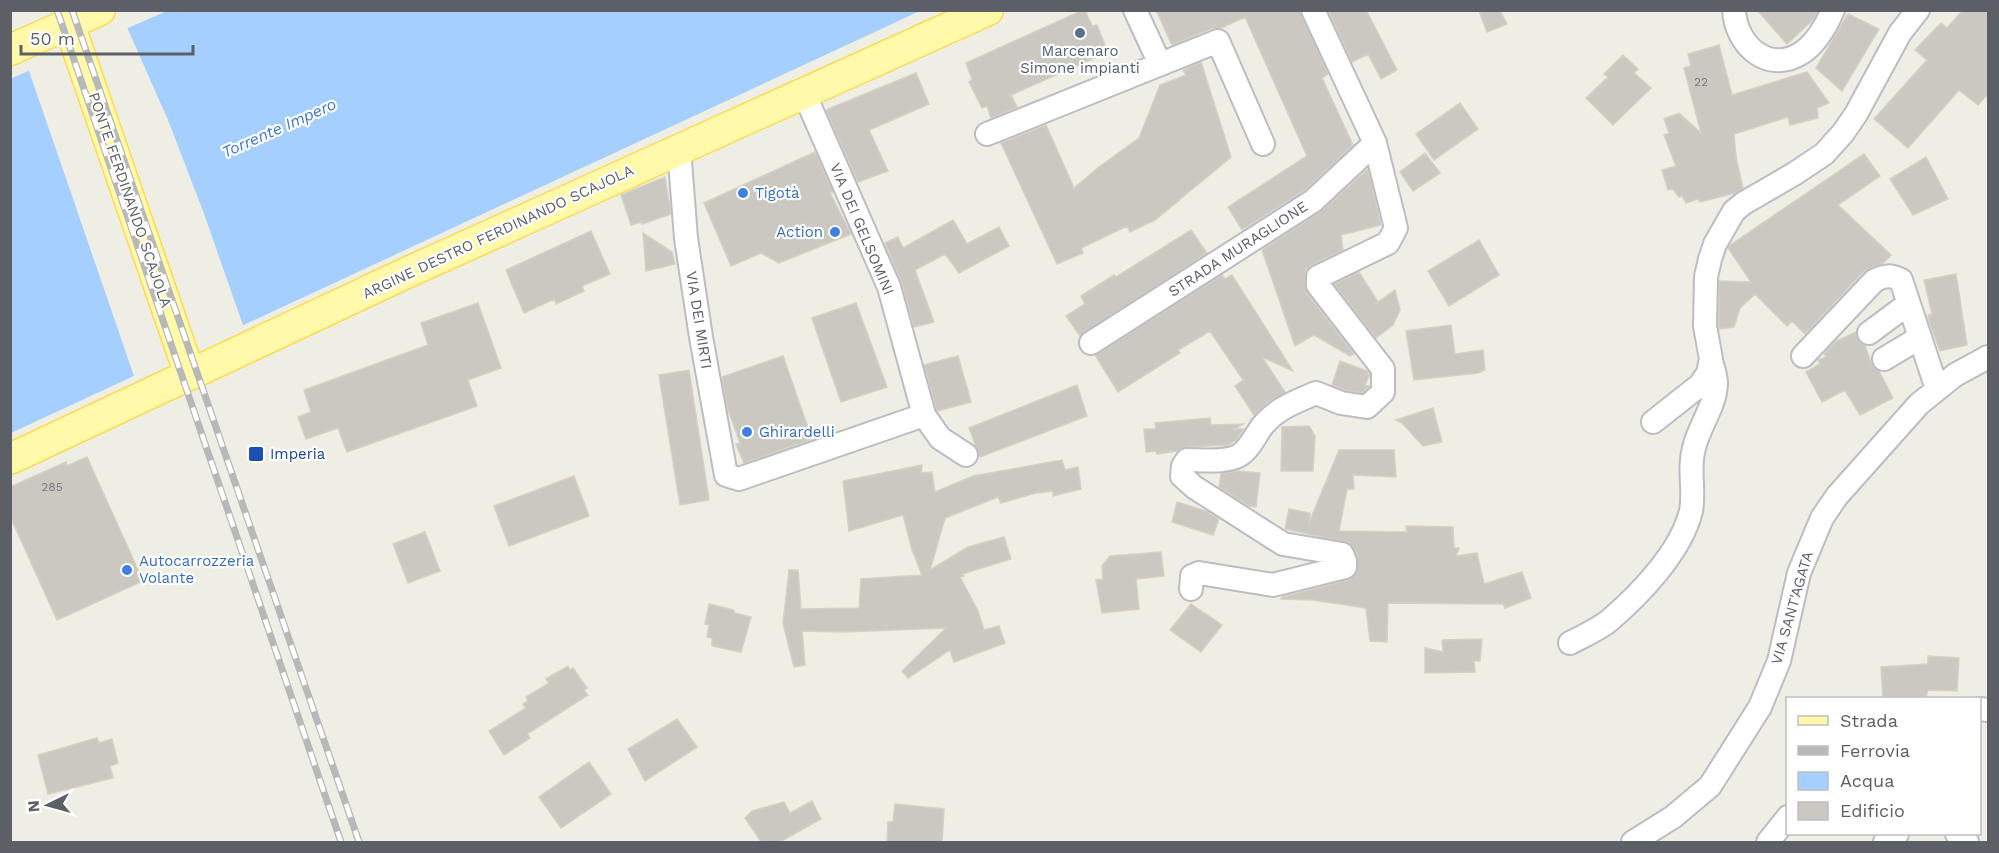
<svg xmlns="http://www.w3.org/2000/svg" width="1999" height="853" viewBox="0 0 1999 853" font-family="'Work Sans',sans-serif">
<rect width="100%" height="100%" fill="#efeee4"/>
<path fill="#a4cfff" d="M167,11h753l-909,422 -1,-354z"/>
<path fill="#efeee4" d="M126,25l42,95 35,91 41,117 -109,51 -107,-311z"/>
<path fill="#cac8c1" stroke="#d5d0c2" stroke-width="1.5" d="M1083,10h2l7,16 5,-1 11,27 -97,43 6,12 -26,11 -4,-12 -5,2 -13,-26 3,-3 -6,-16z
M1156,10h144l28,64 -6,4 31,67 -48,45 -63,40 -14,-23 79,-51 -62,-139 -24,11h-8l-41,17z
M1328,10h38l31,60 -16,9 -13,-25 -16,8z
M1757,10h61l-4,9 -27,25z
M1963,10h26v83l-11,12 -19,-15 -51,58 -34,-29 53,-59 -12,-10 26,-27 6,5z
M1479,11h21l7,13 -20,8z
M1848,14l31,15 -37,62 -26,-23z
M1719,45l13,50 75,-23 22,31 -12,5 1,10 -28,7 -2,-8 -54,17 2,23 7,31 -8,5 -35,9 -2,-3 -12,4 -4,-7 -3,1 -6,-8 -5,1 -6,-20 14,-4 -12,-31 5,-2 -5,-14 15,-6 22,20 -17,-65 7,-2 -3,-12z
M1623,55l15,14 -4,4 17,15 -38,37 -27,-27 22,-21 -4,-3z
M1201,62l30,95 -76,63 -25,12 -3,-6 -46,22 2,5 -26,11 -56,-121 45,-18 28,63 25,-21 40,-29 21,-53 26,-10 -3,-5z
M916,73l13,31 -60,26 19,41 -30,11 -32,-72z
M1460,103l18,26 -44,31 -18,-26z
M815,152l18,40 -3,1 21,41 -72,29 -18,-10 -30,13 -27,-63z
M1425,153l15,20 -27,18 -13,-19z
M1864,154l16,22 -42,29 53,50 -8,8 -19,8 -59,63 -13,-13 -5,5 -32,-32 -15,14 -6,19 -15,2v-48l32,1 -23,-34 1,-2z
M1926,157l22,42 -35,16 -23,-36z
M1368,169l13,56 -40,10 2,15 -31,15 -6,5 -1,7 2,16 47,61 -4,2 -36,-21 -19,11 -33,-96 58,-38z
M665,177l6,37 -29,10 -1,-2 -10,3 -10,-30z
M953,220l14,24 32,-17 10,19 -50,27 -14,-19 -30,16 19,52 -20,5 -12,-44 -17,-40 13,-6 5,11z
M1191,230l16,23 -127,83 -14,-20 19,-12 -4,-8 33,-21 2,2z
M591,231l19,43 -28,12 2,5 -28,13 -2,-5 -30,14 -18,-43z
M643,233l29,19 3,12 -29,7z
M1479,240l20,35 -50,31 -21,-35z
M1359,272l19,30 17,-12 5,20 -7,15 -17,13 -42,-54z
M1956,274l11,71 -27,6 -11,-30 -1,-6 4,-1 -8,-34z
M1222,275l3,4 7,-4 61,96 -31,-14 23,35 -18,11 -13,12 -19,-29 8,-6 -33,-49 -32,19 2,3 -62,39 -23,-37z
M478,303l23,65 -33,12 9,26 -130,46 -9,-24 -32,11 -8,-22 13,-5 -7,-22 124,-45 -7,-22z
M856,303l31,84 -46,15 -29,-84z
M1451,325l4,29 28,-4 2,20 -7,3 -64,7 -8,-49z
M1856,332l2,9 7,5 7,19 7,6 14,27 -33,17 -15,-25 -23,12 -16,-30 14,-8 -2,-4 8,-3 -2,-3 12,-13z
M783,356l29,83 -68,24 -8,-19 4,-1 -13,-36 -5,-30z
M958,356l13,46 -34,9 -13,-46z
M1340,361l27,10 3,3 -5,11 4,1 -6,7 -18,-3 -13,-5z
M689,370l20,130 -29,5 -21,-130z
M1077,385l10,31 -107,41 -11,-29z
M1433,408l9,34 -19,4 -21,-23 -6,-3z
M1210,418l1,7 32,-1 -8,5h9l-8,11 -8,5 -41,2 -10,4 -20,3 -1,-3 -10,1 -2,-23h12l-1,-6z
M1309,426l6,10 -2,35h-32l1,-44z
M1339,450h55l2,27 -43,-2 1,14h-7l-8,42 68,1 -1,-6 47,1 1,21h5l-3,8 21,-3 7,31 38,-12 9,26 -26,10 -2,-4 -115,-1 -1,39 -17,-1 -4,-33 -53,-8 -32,-1 1,-2 66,-17 9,-8 1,-16 -8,-13 -65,-14 4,-20 21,4 -1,10z
M87,457l56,124 -86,39 -47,-104v-29l56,-25 1,4z
M1062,460l3,10 13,-3 3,22 -28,7v-5l-14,2v-1l-38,11 -3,-6 -53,21 -15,52 38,-23 36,-10 7,22 -49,15 2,2 -4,1 18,34 6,19 15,-4 6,17 -51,19 -4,-12 -42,28 -6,-7 44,-43 -103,4 -41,-1 3,34 -11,2 -11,-44 6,-53h9l3,39 58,-1 2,-29 61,-4 -10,-25 -9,-35 -54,16 -6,-50 79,-16 -1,8 11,-1 3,20 38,-16z
M1238,471l22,2 -4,34 -7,-1 -30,-19 2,-13z
M574,476l15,40 -80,30 -15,-40z
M1177,502l29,9 13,8 -6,16 -41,-13z
M425,532l15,39 -32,12 -15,-39z
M1161,552l3,24 -28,3 3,30 -37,4 -6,-33 7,-1 -1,-13 8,-10z
M709,604l25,6v3l17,4 -10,35 -29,-6v-8l-5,-1 2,-12 -4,-1z
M1191,604l31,21 -21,27 -31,-22z
M1482,639l-2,22h-6l1,11 -50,1v-25l18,4 -1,-12z
M1928,656l31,2 -2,33 -29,-1 -2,7 -43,2 -2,-32 47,-3z
M568,666l2,4 3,-2 14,20 -3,2 4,5 -61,39 3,4 -26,17 -15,-24 37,-23 -3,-4 5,-3 -2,-4 23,-14 -3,-4z
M677,719l20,28 -52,34 -17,-32z
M97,738l2,5 13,-4 6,24 -8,3 3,12 -65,16 -10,-39z
M589,762l22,32 -50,34 -22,-31z
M812,801l9,18 -43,24h-16l-17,-25 7,-7 32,-9 6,11z
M895,804l49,5 -2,34h-55l1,-21h5z"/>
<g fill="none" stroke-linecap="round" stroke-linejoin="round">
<g stroke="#bcbdc4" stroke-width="26">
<path id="minor" d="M1135,10l25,54
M1734,10c2,36 35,65 69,42 14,-10 23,-26 30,-42
M804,93l85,194 35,128 16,23 26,17
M987,134l231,-93 45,103
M679,149l7,89 15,99 25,138 13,4 185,-64
M1869,333l39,-29
M1091,343l222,-142 62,-58
M1803,356l71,-75c10,-6 17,-6 27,-1l36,109
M1884,359l35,-21
M1653,422l47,-37 8,-12 3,-14 -6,-33 1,-49 4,-18 5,-15 19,-33 10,-8 50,-29 30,-20 19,-21 13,-19 44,-81 18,-23
M1191,589l1,-13 7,-3 74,12 72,-18v-6l-3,-7 -59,-10 -89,-57 -12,-11 1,-10 4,-6c15,0 37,3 51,-4 12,-6 18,-23 26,-32 14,-16 33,-23 52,-31l25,10 26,4 16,-15v-23l-65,-84v-8l70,-34 8,-15 -21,-85 -62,-133
M1570,643c13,-7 28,-13 40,-23 30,-26 71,-68 81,-109 4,-21 -3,-42 3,-63 5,-22 22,-43 22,-65 0,-7 -3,-15 -5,-22
M1980,709l8,1
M1957,834l10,8
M1633,842l40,-25 37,-31 50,-79 19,-46 20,-88 23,-55 15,-22 82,-92 36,-29 33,-18
M1768,842l20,-25
M1885,842l12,-8"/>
</g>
<g stroke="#fbdb52" stroke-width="33">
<path id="major" d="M69,24l121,351
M10,50l90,-40
M10,459l394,-185 584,-264"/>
</g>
<use href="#minor" stroke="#fff" stroke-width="22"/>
<use href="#major" stroke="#fff9a9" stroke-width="30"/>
<g stroke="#b7b8b9" stroke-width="7">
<path id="rail" d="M57,10l284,832
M72,10l287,832"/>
</g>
<use href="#rail" stroke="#fff" stroke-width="4.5" stroke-dasharray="14" stroke-linecap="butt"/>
</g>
<circle fill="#5c6f8a" stroke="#fff" stroke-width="2" cx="1080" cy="33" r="6"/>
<g fill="#3f7fe0" stroke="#fff" stroke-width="2">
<circle cx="743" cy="193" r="6"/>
<circle cx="835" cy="232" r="6"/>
<circle cx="747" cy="432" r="6"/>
<circle cx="127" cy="570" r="6"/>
</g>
<rect fill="#1a4fb4" stroke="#fff" stroke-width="2" x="248" y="446" width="16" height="16" rx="3"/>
<g text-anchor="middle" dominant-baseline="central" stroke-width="4.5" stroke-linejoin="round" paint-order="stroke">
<g font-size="12" fill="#78797d">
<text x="1701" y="82">22</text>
<text x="52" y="487">285</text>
</g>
<g font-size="15" fill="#4e5e75" stroke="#fff">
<text x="1080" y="51">Marcenaro<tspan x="1080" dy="17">Simone impianti</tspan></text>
</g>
<g font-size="15" fill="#366cbe" stroke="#fff" text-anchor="start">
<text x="755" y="193">Tigotà</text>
<text x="823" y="232" text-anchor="end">Action</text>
<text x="759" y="432">Ghirardelli</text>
<text x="139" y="561">Autocarrozzeria<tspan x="139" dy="17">Volante</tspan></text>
</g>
<g font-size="15" fill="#5c5f66" stroke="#fff">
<text transform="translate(130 200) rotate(71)">PONTE FERDINANDO SCAJOLA</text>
<text transform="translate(862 229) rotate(67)">VIA DEI GELSOMINI</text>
<text transform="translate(498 232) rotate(-25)">ARGINE DESTRO FERDINANDO SCAJOLA</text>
<text transform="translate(1238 249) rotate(-33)">STRADA MURAGLIONE</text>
<text transform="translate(699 320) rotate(81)">VIA DEI MIRTI</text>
<text transform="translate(1792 608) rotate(-74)">VIA SANT'AGATA</text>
</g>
<g font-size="15" fill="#164399" stroke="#fff" text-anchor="start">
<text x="270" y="454">Imperia</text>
</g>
<g font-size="16" font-style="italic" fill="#3e76cb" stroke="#fff">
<text transform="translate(279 128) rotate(-24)">Torrente Impero</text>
</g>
</g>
<rect width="1999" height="853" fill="none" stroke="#5c5f66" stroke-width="24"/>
<rect x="1786" y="697" width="195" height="138" fill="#ffffff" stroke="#bebfc2" stroke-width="1.5"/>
<rect x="1798" y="716" width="30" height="9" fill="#fff9a9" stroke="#bebfc2" stroke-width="1.5"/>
<text x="1840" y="727" font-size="18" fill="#5c5f66">Strada</text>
<rect x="1798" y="746" width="30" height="9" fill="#b7b8b9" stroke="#bebfc2" stroke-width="1.5"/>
<text x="1840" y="757" font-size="18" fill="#5c5f66">Ferrovia</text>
<rect x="1798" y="772" width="30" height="18" fill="#a4cfff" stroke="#bebfc2" stroke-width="1.5"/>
<text x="1840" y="787" font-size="18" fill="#5c5f66">Acqua</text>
<rect x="1798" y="802" width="30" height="18" fill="#cac8c1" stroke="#bebfc2" stroke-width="1.5"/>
<text x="1840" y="817" font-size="18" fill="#5c5f66">Edificio</text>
<g transform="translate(48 805) rotate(265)" stroke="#ffffff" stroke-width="4.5" paint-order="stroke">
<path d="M0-4.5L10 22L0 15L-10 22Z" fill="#5c5f66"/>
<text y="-9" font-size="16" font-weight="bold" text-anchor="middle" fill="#5c5f66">N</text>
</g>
<path d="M21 45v9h172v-9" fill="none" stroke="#5c5f66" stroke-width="3"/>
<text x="30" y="45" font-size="18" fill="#5c5f66" stroke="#ffffff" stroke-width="4.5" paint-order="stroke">50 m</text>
</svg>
